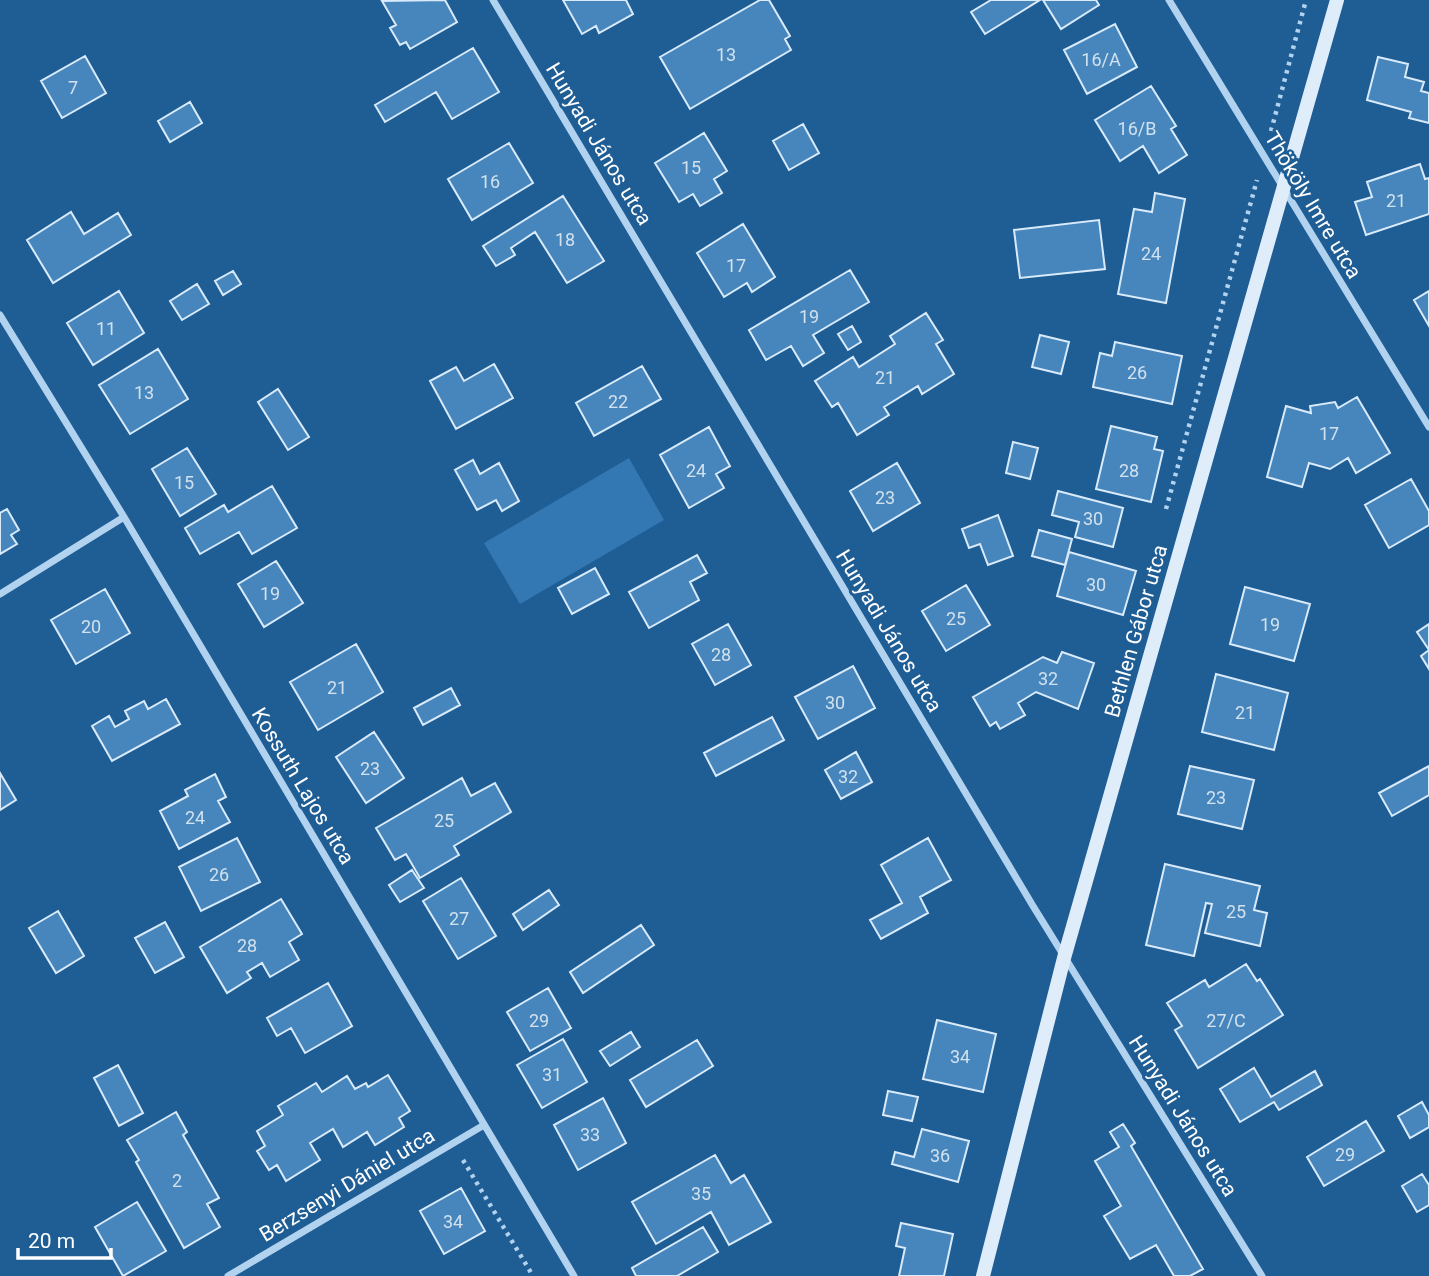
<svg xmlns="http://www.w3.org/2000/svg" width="1429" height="1276" viewBox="0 0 1429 1276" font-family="Roboto,sans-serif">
<rect width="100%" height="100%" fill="#1f5d95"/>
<path fill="#3377b3" d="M629,458l35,62 -144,84 -36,-61z"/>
<path fill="#4786bc" stroke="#d9ebfa" stroke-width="2" d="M445,0l12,22 -47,27 -4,-7 -6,3 -10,-17 6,-3 -14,-24z
M563,0h63l7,14 -34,19 -3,-7 -14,8z
M760,0h9l21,36 -5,3 6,11 -101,59 -30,-52z
M991,0h49l-55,34 -14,-22z
M1043,0h53l3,5 -38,24z
M1115,24l22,43 -50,27 -23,-44z
M473,48l26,44 -47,27 -16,-27 -51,30 -10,-17z
M85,56l21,37 -44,25 -21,-37z
M1378,57l30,7 -3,13 19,5 -3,9 8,2v30l-20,-5 2,-6 -44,-12z
M1151,86l25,40 -5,3 16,26 -28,18 -16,-27 -23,15 -25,-41z
M190,102l12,21 -32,19 -12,-21z
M803,124l16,29 -30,17 -16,-29z
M704,133l23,38 -13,8 8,14 -22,13 -7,-12 -14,8 -24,-39z
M509,143l24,40 -61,37 -24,-41z
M1420,164l5,15 4,-1v36l-63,21 -11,-33 17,-5 -5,-15z
M1155,193l30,6 -19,104 -48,-9 16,-85 18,3z
M563,196l41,65 -37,22 -32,-51 -24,16 4,7 -19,11 -13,-20z
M71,212l13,22 34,-21 13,22 -78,48 -26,-43z
M1099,220l6,49 -85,9 -6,-48z
M743,224l32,53 -23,15 -5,-9 -23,14 -27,-44z
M850,270l19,32 -56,33 11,18 -21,13 -12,-20 -25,14 -17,-30z
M233,271l8,13 -18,11 -8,-14z
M197,284l12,20 -27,16 -12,-19z
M119,291l25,42 -51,32 -26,-42z
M1429,291v35l-15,-26z
M926,313l17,27 -7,4 18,30 -32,20 -4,-8 -34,21 5,8 -32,20 -19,-32 -6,4 -17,-26 38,-24 6,10 36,-23 -5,-8z
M852,326l9,16 -13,8 -10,-16z
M1040,335l29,7 -8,32 -29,-7z
M1115,342l67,14 -10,48 -79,-17 7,-34 12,3z
M158,349l30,50 -58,35 -31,-49z
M494,364l19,34 -57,31 -26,-48 26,-14 8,14z
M642,366l19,33 -67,37 -18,-33z
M278,389l31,48 -21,13 -30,-48z
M1357,397l33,56 -34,20 -8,-15 -18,11 -21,-6 -7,24 -35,-10 19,-71 25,7 -1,-7 25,-4 3,6z
M1111,426l46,11 -3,12 9,2 -12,51 -55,-13z
M709,427l21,39 -14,8 8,14 -35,20 -29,-53z
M1013,442l25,6 -8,31 -24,-6z
M187,448l29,46 -36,22 -28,-47z
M473,460l7,14 19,-11 20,38 -17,10 -6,-11 -19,10 -22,-40z
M897,463l23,40 -47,28 -23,-40z
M1411,479l18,32v14l-40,23 -24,-43z
M272,486l25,42 -45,26 -13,-22 -39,22 -15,-26 39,-23 4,7z
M1058,491l65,17 -10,39 -38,-10 4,-15 -27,-7z
M7,509l12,21 -8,5 6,9 -17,10v-41z
M998,515l15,41 -25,9 -8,-21 -11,4 -7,-19z
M1039,530l33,9 -7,26 -33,-9z
M1069,552l67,19 -13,44 -66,-19z
M697,555l10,18 -17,9 9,18 -50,28 -20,-36z
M276,561l27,42 -39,24 -26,-43z
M595,568l14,26 -37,20 -14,-26z
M966,585l24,40 -44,26 -24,-40z
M1245,587l65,17 -16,57 -64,-17z
M105,589l25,44 -54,31 -25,-44z
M728,624l23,41 -36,20 -23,-41z
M1429,624v45l-8,-13 8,-6 -12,-18z
M356,644l27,48 -65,38 -28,-48z
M1062,652l32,11 -16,46 -42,-17 -18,11 7,12 -25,14 -4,-7 -6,4 -17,-29 70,-40 14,6z
M853,666l22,42 -57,31 -23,-42z
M1216,674l72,19 -14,57 -72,-18z
M451,688l9,17 -37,20 -9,-17z
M166,699l14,25 -68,37 -20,-35 17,-10 6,11 14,-8 -4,-8 19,-10 4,8z
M772,717l12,23 -68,36 -12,-23z
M374,732l30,46 -38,25 -30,-46z
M856,752l16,30 -31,17 -16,-29z
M1190,766l64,14 -12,49 -64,-15z
M1429,766v29l-37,21 -13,-23z
M0,773l16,27 -16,10z
M215,774l11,23 -8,4 12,21 -51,27 -19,-38 28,-15 -3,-6z
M462,778l9,18 24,-13 16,29 -57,34 5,9 -39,23 -14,-24 -11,6 -19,-32z
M237,838l23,44 -59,29 -22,-44z
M928,838l23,42 -31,17 8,16 -47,26 -11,-19 32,-17 -21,-38z
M1165,864l95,22 -6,24 13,3 -7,33 -55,-13 7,-29 -6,-1 -12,53 -48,-11z
M412,870l12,18 -24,14 -11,-17z
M461,878l35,58 -38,23 -35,-58z
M549,890l10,15 -36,25 -10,-16z
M281,899l21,35 -13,8 10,18 -29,17 -8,-14 -15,9 4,6 -24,15 -27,-46z
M58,911l26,45 -28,17 -27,-45z
M165,922l19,35 -29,16 -20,-35z
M641,925l13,20 -71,48 -13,-21z
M1246,964l11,17 3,-2 23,36 -85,53 -23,-38 7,-4 -15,-23 38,-23 4,7z
M328,983l24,43 -47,27 -14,-25 -14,8 -10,-18z
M548,988l23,40 -41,23 -23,-39z
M937,1020l59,14 -13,58 -60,-13z
M631,1032l9,15 -30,19 -10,-15z
M563,1039l24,43 -45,26 -25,-43z
M697,1040l16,26 -67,41 -16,-27z
M118,1065l25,48 -24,13 -25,-48z
M1254,1068l17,29 44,-26 7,14 -43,25 -5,-8 -34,20 -20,-33z
M388,1075l22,36 -11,7 5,9 -29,18 -8,-13 -24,15 -10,-18 -23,14 10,17 -34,21 -9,-16 -8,5 -12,-19 8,-5 -8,-15 26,-16 -5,-9 38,-23 6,9 25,-16 8,13 11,-6 2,4z
M888,1091l30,6 -6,24 -29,-6z
M603,1098l23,45 -48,27 -24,-45z
M1422,1102l7,13v12l-19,11 -12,-22z
M176,1112l11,20 -4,3 36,63 -12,6 13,23 -36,21 -48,-86 3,-2 -12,-20z
M1366,1121l18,30 -60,35 -17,-29z
M1123,1124l12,19 -4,3 72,123 -13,7h-16l-18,-31 -26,14 -26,-43 17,-10 -26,-45 24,-14 -9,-15z
M922,1129l47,12 -11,41 -66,-18 3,-12 19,5z
M715,1155l16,28 13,-8 27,47 -42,23 -18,-33 -55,32 -24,-42z
M1422,1174l7,11v20l-12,7 -15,-26z
M461,1188l24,43 -41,23 -24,-43z
M137,1202l29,49 -43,25 -28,-49z
M901,1223l52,11 -9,42h-45l6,-28 -9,-2z
M703,1227l15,25 -41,24h-41l-4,-8z"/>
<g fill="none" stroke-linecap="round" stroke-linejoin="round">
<path stroke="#b2d3ef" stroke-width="4.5" stroke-dasharray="3.5 5" stroke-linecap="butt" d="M1271,131l35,-131
M1166,509l91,-329
M463,1160l70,116"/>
<path stroke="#b2d3ef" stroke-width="7" d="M493,0l540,906 229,370
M1169,0l260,427
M0,315l124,202 450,759
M0,594l124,-77
M228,1276l256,-151"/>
<path stroke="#dfedfb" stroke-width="14" d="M983,1276l81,-318 273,-958"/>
</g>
<g text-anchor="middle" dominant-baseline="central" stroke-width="6" stroke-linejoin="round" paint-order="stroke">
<g font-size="18" fill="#d1e1ee">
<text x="726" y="54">13</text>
<text x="1101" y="59">16/A</text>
<text x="73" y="87">7</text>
<text x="1137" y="128">16/B</text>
<text x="691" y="167">15</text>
<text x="490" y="181">16</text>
<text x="1396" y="200">21</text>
<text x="565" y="239">18</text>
<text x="1151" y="253">24</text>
<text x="736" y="265">17</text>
<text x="809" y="316">19</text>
<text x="106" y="328">11</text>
<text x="1137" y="372">26</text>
<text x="885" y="377">21</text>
<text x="144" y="392">13</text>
<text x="618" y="401">22</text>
<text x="1329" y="433">17</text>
<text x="696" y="470">24</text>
<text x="1129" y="470">28</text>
<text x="184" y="482">15</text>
<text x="885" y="497">23</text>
<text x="1093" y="518">30</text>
<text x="1096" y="584">30</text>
<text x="270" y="593">19</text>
<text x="956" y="618">25</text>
<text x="1270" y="624">19</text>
<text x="91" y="626">20</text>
<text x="721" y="654">28</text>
<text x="1048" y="678">32</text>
<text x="337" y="687">21</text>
<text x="835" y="702">30</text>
<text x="1245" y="712">21</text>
<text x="370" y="768">23</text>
<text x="848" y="776">32</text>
<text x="1216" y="797">23</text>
<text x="195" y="817">24</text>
<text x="444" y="820">25</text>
<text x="219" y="874">26</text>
<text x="1236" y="911">25</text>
<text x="459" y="918">27</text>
<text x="247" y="945">28</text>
<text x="539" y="1020">29</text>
<text x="1226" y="1020">27/C</text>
<text x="960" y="1056">34</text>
<text x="552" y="1074">31</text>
<text x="590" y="1134">33</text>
<text x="1345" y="1154">29</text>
<text x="940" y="1155">36</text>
<text x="177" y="1180">2</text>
<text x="701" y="1193">35</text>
<text x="453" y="1221">34</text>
</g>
<g font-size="21" fill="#fff" stroke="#1f5d95">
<text transform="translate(599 144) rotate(59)">Hunyadi János utca</text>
<text transform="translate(1313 205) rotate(59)">Thököly Imre utca</text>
<text transform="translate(889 631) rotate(59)">Hunyadi János utca</text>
<text transform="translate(1136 631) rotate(-74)">Bethlen Gábor utca</text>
<text transform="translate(303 786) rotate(59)">Kossuth Lajos utca</text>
<text transform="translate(1183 1116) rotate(58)">Hunyadi János utca</text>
<text transform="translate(347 1185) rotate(-31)">Berzsenyi Dániel utca</text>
</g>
</g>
<path d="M18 1248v10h93v-10" fill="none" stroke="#ffffff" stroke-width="3.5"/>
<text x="28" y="1248" font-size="21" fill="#ffffff" stroke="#1f5d95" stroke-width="5" paint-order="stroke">20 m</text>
</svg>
